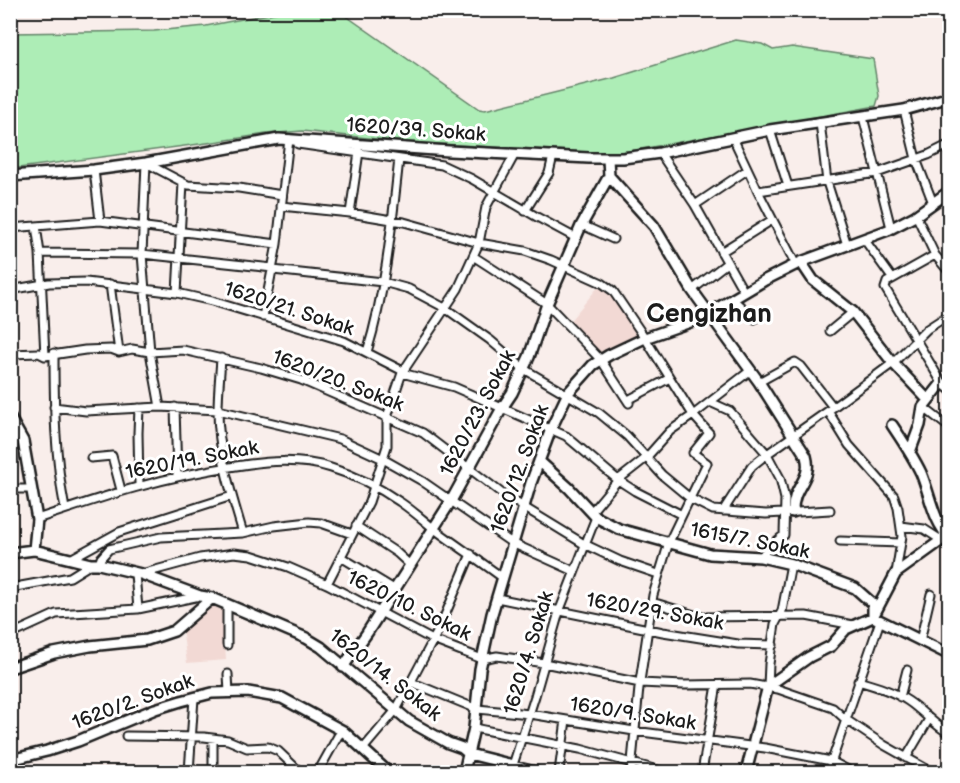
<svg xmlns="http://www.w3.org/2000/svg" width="960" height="783" viewBox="0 0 960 783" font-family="'Balsamiq Sans',sans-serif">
<rect width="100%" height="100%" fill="#f9eeeb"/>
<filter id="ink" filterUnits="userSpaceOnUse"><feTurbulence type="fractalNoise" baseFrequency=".0167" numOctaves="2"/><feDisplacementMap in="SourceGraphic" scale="12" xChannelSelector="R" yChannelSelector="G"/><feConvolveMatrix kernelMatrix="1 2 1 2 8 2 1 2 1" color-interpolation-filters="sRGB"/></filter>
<g filter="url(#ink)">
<path fill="#f2d9d4" d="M599,286l12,7 19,26 9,18 -37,20 -34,-34z
M214,606l9,3 3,51 -39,3 -5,-35 23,-18z"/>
<path fill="#adedb6" stroke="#648469" stroke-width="1.5" d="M284,11h55l140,98 6,1 129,-32 122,-38 26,4 11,6 19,-3 81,12 6,37 -3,10 -246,45 -26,2 -199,-11 -103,-11 -36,3 -59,9 -196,26v-136l143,-2 52,-5z"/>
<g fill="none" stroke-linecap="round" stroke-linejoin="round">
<g stroke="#1c1c1c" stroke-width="11">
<path id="street" d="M904,110l12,49 17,44
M863,117l28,111
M820,122l7,60 20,63
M770,130l18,56
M733,138l25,53 38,74
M298,144l144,21 30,14 65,38 39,21
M660,153l35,52 49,87
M94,170l6,51
M758,191l119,-18 51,-18 22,-11
M695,205l52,-35
M281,206l69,7 54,9 75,21 46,8 26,9 51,23 11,8 32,47 48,77 58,-45
M525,211l24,-38 4,-17
M350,213l9,-61
M916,215l19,40 15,18
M582,225l31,14
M36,226l4,27 5,103
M10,228l90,-7 177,23
M864,239l28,39
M721,252l51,-32
M40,253l102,1 131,14
M935,255l-48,27 -2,6 57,95 8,7
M473,256l74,48 54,56 28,43
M273,270l110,12 26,7 36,19 45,32 34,29 75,44 28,23 35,39 29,24 22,11 53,4 64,-4
M110,284l9,68
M10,290l39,-7 37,-1 91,11 35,8 132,40 57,29 1,3 52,14 112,49 52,44 17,11 47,24
M692,290l35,-27
M177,293l6,-110
M732,299l23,20
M263,317l14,-73 12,-105
M830,331l23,-19
M367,352c19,-62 25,-129 32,-193
M54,353c0,53 1,105 11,156
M10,354l29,-1 6,3 40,-6 26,-1 8,3 13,-3 18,3 33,-2 78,18 40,12 122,53 81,62 80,49 36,17 38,13
M221,358c-1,17 -3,35 -3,52 0,42 13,83 25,123
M759,382l36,-20 6,4 32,41
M628,400l42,-22
M710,402l20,9 37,43 61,-43
M54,407l32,4 74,-4 58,3 122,29 43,20 39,22 90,62 62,28
M160,407l-10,-55 -8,-98 4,-91 42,22 51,3 43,7
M175,407l2,69
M923,407l27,21
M139,408l-1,25 1,52
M91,458l21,-2 9,34
M10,489h22
M592,511l26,-31 28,-22 24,-27 23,-16 16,18 -16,20 14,10 -38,79 -16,53 -14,93 -8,84
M723,511l29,-45 15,-12 13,24 5,21 -1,36 -17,14 -6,8
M37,519c68,-23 127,-43 199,-53 31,-5 64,-8 95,2 23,7 49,20 69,34 12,8 22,17 33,26 23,17 47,33 70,50
M356,526l41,27 13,12
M901,526l23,3 17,11
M840,541l61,2
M341,557l53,32
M72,558l47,-26 113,-36
M99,564l2,-6 8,-9 52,-12 82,-4 31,-7 35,-4 12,1 31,11
M896,573l6,-37 -4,-28 -4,-12 -45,-51 -21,-34 65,-48 34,-34 23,-15
M135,574l3,35
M141,574l59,-16 34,-5 17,2 37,12 39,17 106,56 49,19 15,-3 47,7 96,20 44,2 66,-1 28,5 55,19 12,11 39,26 48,27
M327,584l42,-82 18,-56v-29l15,-44 56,-84 21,-46 7,-36 29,-53
M10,588l60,-11 21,-13
M497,598l166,34 75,12 35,1
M652,602l49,15 105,-1 47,9
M227,604v41
M10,635l46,-21 82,-5 62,-13
M920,641l11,-47
M228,674l1,19
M858,681c17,5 35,10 50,20 15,10 26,24 42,33
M411,682l66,27 53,5 104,17 131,17 66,13 21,11
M768,686l1,-22 6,-40 7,-13 9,-47
M900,697l7,-27
M474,728l106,21 85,23
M126,736l78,1 24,3 19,8 21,-1 10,4 22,21
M213,739v33
M363,749l33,-39 44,-83 31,-73
M906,758l23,-39
M189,772l5,-74
M191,772h28
M233,772h8
M318,772l20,-36 5,-5
M541,772l-28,-7 22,-69 24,-84 37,-95
M559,772l7,-52
M702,772l15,-87
M828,772l52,-151"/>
</g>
<g stroke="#1c1c1c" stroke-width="14">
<path id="secondary" d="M10,176l84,-6 52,-7 133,-24 170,12 140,7h34l37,-5 110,-23 134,-20 46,-13
M609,176l45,50 38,64 67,92 47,74c7,25 -14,29 -13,56
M801,262l12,18 40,32 40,51 35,37
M10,418l13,23 14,78 -3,31
M892,425c10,15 21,31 29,48 9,21 12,49 29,65
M910,452l10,-27 3,-18 19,-24
M539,461l30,27 27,29 23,12 91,25 51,3 30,7 64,24 18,16v13l77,38
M10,553l24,-3 57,14h8l42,10 59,22 12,2 94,40 15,9 88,74 39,22 14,5 7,6 44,11 -2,7
M343,667l24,-34 84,-132 51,-93 10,-15 17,-36 18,-53 34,-78 28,-50 -1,-17
M10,668l44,-15 36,-7 57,-6 27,-9 38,-33
M10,760l37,-9 31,-10 77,-32 26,-8 31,-8 36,-1 34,6 61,33 45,41
M464,772l10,-44 6,-59 12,-55 39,-131 20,-54 17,-36 25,-28 16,-10 36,-17 54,-19 66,-39 36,-18 87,-32 27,-14 35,-25
M746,772l22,-86 41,-29 22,-11 15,-17 27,-12 23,-44 43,-31 11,-11"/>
</g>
<use href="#street" stroke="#fff" stroke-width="7"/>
<use href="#secondary" stroke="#fff" stroke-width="9"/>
</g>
</g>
<g text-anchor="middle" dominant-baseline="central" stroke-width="6" stroke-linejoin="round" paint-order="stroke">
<g font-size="20" fill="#1c1c1c" stroke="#fff">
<text transform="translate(416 130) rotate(4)">1620/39. Sokak</text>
<text transform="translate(289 309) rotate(18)">1620/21. Sokak</text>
<text transform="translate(338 381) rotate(21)">1620/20. Sokak</text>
<text transform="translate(478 413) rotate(-62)">1620/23. Sokak</text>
<text transform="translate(192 460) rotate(-11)">1620/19. Sokak</text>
<text transform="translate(520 469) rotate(-70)">1620/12. Sokak</text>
<text transform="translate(750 541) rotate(11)">1615/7. Sokak</text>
<text transform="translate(409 606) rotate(26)">1620/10. Sokak</text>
<text transform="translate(655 612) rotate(10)">1620/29. Sokak</text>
<text transform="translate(529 653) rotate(-73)">1620/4. Sokak</text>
<text transform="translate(385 675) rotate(38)">1620/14. Sokak</text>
<text transform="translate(133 702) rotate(-20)">1620/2. Sokak</text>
<text transform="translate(633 714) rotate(9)">1620/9. Sokak</text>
</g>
<g font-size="26" font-weight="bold" fill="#1c1c1c" stroke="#fff">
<text x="709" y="314">Cengizhan</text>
</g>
</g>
<rect width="960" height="783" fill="none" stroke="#fff" stroke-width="36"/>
<rect x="18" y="18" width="924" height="747" fill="none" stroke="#1c1c1c" stroke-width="2" filter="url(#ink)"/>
</svg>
